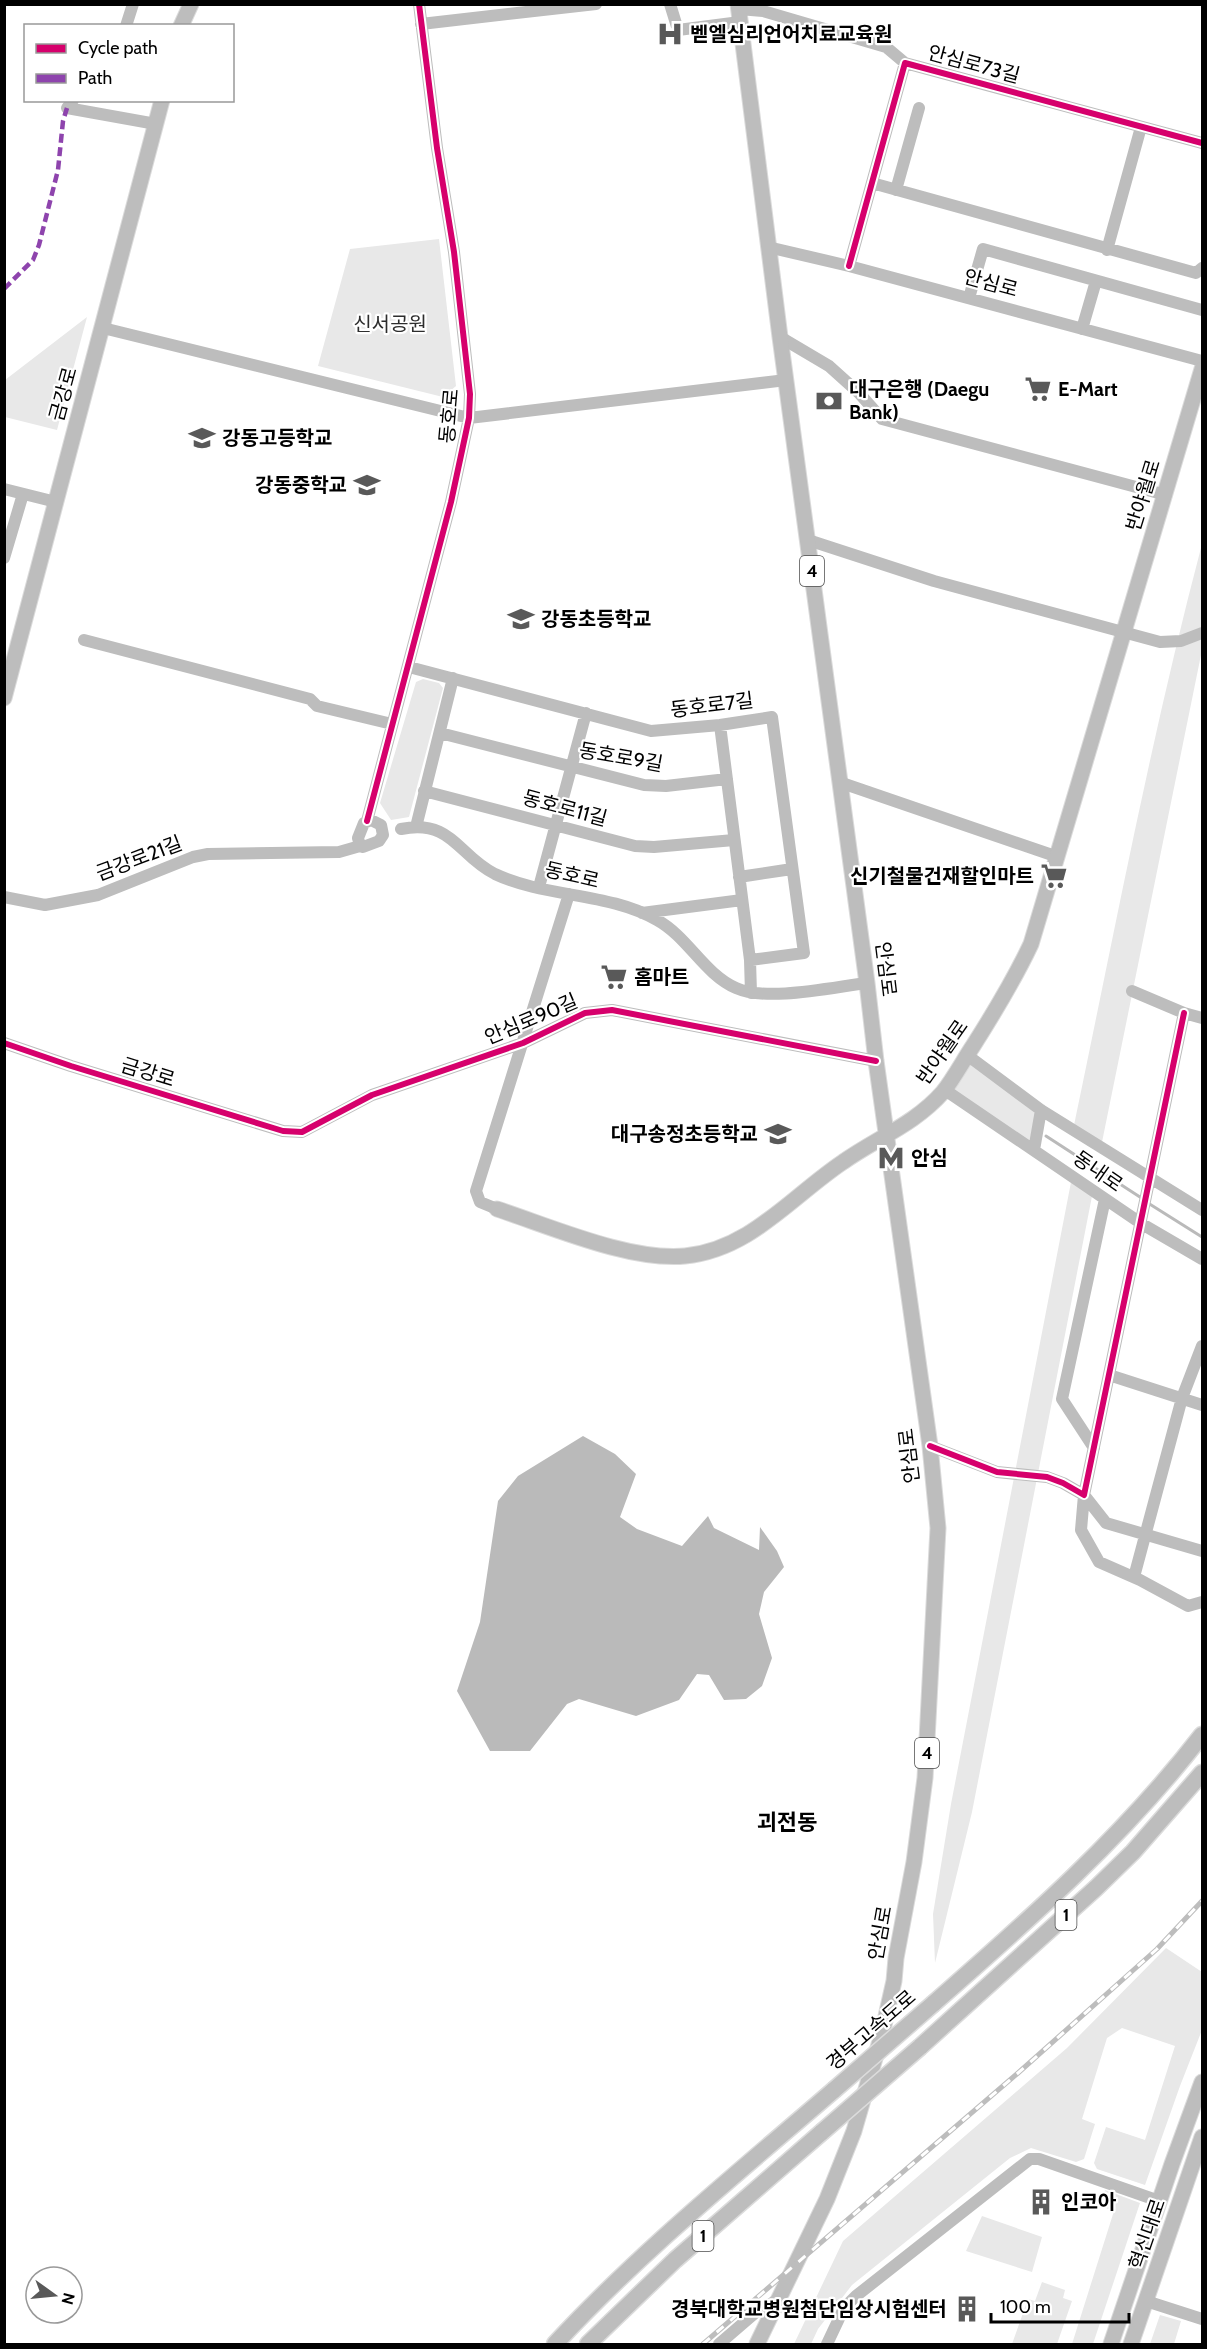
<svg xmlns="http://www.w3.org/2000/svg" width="1207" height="2349" viewBox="0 0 1207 2349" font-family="Cabin,'Noto Sans KR',sans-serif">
<rect width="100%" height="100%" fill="#fff"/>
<path fill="#e8e8e8" d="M439,239l17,147 -13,11 -125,-31 32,-117z
M87,317l-30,113 -52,-13v-37z
M1202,544v106l-101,497 -28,-17c41,-196 78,-393 129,-586z
M423,679l16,4 4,5 -34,129 -18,3 -11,-17 36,-121z
M967,1055l74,55 -7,40 -89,-60z
M1072,1177l21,14 -121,621 -37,151 -2,-49 18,-110z
M1166,1948l36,24v58l-22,56 -35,99 -48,-16 -3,-6 12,-36 39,13 30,-94 -53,-18 -15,10 -25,81 13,5 -11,35 -8,3 -45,-14 -21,10 -158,127 -34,44 -7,15h-17l49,-103 224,-193z
M1105,2190l35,13 -47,141h-21l42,-133 -14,-5z
M982,2216l60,21 -10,35 -66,-21z
M1042,2282l23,8 -2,8 9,3 -15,43h-45l16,-45 7,2z
M1160,2315l21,6 -7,23h-24z"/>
<path fill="#bababa" d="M583,1436l32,18 21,20 -16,43 17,12 45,17 26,-30 6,12 45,22 1,-23 17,24 7,16 -20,25 -5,22 13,44 -10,28 -16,13 -22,1 -15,-25 -12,-1 -18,26 -43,16 -57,-17 -12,5 -37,47h-40l-33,-60 23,-69 18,-121 20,-25z"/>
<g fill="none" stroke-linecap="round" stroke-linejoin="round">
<path stroke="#bababa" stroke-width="3" d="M1046,1136l97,63
M1148,1203l54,34"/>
<g stroke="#dbdbdb" stroke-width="17">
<path id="major" d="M738,4l42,333 87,646 9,78 54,385 8,82 -13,250 -11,84 -18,96 -2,23 -12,53 -28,97 -27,68 -70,145
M181,26l10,-22
M4,698l158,-598
M497,1209c55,18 132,52 188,47 65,-6 107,-60 158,-94 34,-24 72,-38 100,-70 11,-14 20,-31 30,-46 21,-33 41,-66 58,-102l171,-575
M1111,2344l61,-180 30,-82
M1131,2344l71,-207"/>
</g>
<g stroke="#dbdbdb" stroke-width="19">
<path id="highway" d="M933,2004c96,-84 191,-168 269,-269
M920,2047l176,-159 37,-36 69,-79
M555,2344c85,-92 184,-172 279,-254
M588,2344l87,-84 147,-128"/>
</g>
<path stroke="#bdbdbd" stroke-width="12" d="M670,4l8,26 62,-8
M739,9l24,2 123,36 19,16
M421,24l175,-20
M126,26l7,-22
M73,100l-6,8 89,16
M872,183l324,90 6,-5
M896,190l23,-82
M768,247l81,19 353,95
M1107,250l34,-123
M849,266l56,-203 297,80
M969,298l14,-49 219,61
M103,328l366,90 317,-38
M1082,329l14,-48
M780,337l49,29 30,27 23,26 284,76
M4,489l52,13
M808,540l126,41 226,61 21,-1 21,-8
M4,558l19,-64
M84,640l226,59 7,7 75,18
M409,667l242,64 69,-6 52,-8 32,236 -54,7
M720,725l30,235 1,33
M440,733l204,52 22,1 61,-7
M839,782l219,75
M424,791l211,55 19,1 80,-7
M371,820l10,5 2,10 -4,6 -16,6 -3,-1 -2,-8 6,-15z
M367,821l84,-319 18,-84 1,-24 -16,-142 -17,-104 -18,-144
M416,827l37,-149
M401,829c52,-10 56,26 94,45 51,24 113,18 162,46 31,17 47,54 79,68 31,14 97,-1 131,-5
M739,877l53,-8
M539,887l47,-174
M4,897l41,8 53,-10 95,-38 15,-3 131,-2 21,-6
M642,913l100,-13
M1132,991l52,22 18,5
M4,1043l67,23 212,65 19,1 70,-37 151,-52 62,-30 27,-3 264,51
M967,1055l74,55 161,100
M945,1090l197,134 60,35
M1034,1150l7,-40
M497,1209l-17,-7 -4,-11 93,-297
M1109,1375l93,30
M930,1446l67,26 50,5 16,6 21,12 100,-482
M1094,1448l-32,-49 43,-200
M1084,1495l-3,35 18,32 41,18 48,26 14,-4
M1084,1495l22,28 96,28
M1134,1577l48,-179 20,-52
M1146,2301l56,18
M719,2344l36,-31 24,-14
M827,2344l17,-36 12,-12 174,-137h9l120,42"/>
<use href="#major" stroke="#bdbdbd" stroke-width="15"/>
<use href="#highway" stroke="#bdbdbd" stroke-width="16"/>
<g stroke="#bdbdbd" stroke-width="5">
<path id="rail" d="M703,2344l315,-271 139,-124 45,-48"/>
</g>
<use href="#rail" stroke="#fff" stroke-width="3" stroke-dasharray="9" stroke-linecap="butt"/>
<g stroke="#dbdbdb" stroke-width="19" stroke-linecap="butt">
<path id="highway-bridge" d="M834,2090l99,-86
M822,2132l98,-85"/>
</g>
<use href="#highway-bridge" stroke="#bdbdbd" stroke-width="16"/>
<path stroke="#8e44ad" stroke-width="4.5" stroke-dasharray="9 4.5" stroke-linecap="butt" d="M4,289l29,-29 6,-15 19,-75 5,-49 4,-13"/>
<g stroke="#fff" stroke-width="10">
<path id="cycleway" d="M849,266l56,-203 297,80
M367,821l84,-319 18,-84 1,-24 -16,-142 -17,-104 -18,-144
M4,1043l67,23 212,65 19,1 70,-37 151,-52 62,-30 27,-3 264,51
M930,1446l67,26 50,5 16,6 21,12 100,-482"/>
</g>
<use href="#cycleway" stroke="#d6006c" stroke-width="6"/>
</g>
<defs>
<g id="hospital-bare" transform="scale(2.07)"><path d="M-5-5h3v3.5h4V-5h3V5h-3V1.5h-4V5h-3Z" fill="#595959" stroke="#fff" stroke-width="2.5" paint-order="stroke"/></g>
<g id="supermarket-bare" transform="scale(2.07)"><path d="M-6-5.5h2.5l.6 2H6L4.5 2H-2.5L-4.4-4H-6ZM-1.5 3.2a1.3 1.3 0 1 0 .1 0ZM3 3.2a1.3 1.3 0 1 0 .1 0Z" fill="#595959" stroke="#fff" stroke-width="2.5" paint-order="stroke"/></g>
<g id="bank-bare" transform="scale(2.07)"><path d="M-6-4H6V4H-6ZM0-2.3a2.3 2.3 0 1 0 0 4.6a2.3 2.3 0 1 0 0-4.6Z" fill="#595959" stroke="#fff" stroke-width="2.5" paint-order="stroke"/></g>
<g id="school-bare" transform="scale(2.07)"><path d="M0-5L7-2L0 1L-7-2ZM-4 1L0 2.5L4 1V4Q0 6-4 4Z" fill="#595959" stroke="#fff" stroke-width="2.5" paint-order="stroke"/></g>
<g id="metro-bare" transform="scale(2.07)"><path d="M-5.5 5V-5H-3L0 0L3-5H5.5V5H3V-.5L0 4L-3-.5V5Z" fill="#595959" stroke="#fff" stroke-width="2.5" paint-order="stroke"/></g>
<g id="building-bare" transform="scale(2.07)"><path d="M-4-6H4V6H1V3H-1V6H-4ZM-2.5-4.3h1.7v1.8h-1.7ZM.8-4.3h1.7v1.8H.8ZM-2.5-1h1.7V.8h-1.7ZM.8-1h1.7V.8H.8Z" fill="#595959" stroke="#fff" stroke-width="2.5" paint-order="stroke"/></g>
</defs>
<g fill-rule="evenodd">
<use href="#hospital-bare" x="670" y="34"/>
<use href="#supermarket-bare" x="1038" y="389"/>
<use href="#bank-bare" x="829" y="401"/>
<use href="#school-bare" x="202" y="438"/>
<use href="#school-bare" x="367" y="485"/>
<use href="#school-bare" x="521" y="619"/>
<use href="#supermarket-bare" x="1054" y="876"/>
<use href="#supermarket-bare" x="614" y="977"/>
<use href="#school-bare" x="778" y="1134"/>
<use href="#metro-bare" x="891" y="1158"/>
<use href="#building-bare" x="1041" y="2202"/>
<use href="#building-bare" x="967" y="2309"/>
</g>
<g text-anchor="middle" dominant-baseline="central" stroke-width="4.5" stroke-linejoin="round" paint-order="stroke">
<g fill="#fff" stroke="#4c4c4c" stroke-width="1.5">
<rect x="800" y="556" width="24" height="30" rx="4.5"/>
<rect x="915" y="1738" width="24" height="30" rx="4.5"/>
<rect x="1055.5" y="1900" width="21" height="30" rx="4.5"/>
<rect x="692.5" y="2221" width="21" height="30" rx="4.5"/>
</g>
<g font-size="18" font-weight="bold" fill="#000">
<text x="812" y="571">4</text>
<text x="927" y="1753">4</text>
<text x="1066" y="1915">1</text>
<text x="703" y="2236">1</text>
</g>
<g font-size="20" font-weight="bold" fill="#000" stroke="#fff" text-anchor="start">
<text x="690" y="34">벧엘심리언어치료교육원</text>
<text x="849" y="389">대구은행 (Daegu<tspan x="849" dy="23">Bank)</tspan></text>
<text x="1058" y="389">E-Mart</text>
<text x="222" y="438">강동고등학교</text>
<text x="347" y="485" text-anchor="end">강동중학교</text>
<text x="541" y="619">강동초등학교</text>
<text x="1034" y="876" text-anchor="end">신기철물건재할인마트</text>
<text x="634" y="977">홈마트</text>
<text x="758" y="1134" text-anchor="end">대구송정초등학교</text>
<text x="911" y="1158">안심</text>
<text x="1061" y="2202">인코아</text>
<text x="947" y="2309" text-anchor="end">경북대학교병원첨단임상시험센터</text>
</g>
<g font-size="20" fill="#000" stroke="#fff">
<text transform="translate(974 64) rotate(15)">안심로73길</text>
<text transform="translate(991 283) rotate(15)">안심로</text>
<text transform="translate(63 394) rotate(-75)">금강로</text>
<text transform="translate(449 416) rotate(-85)">동호로</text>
<text transform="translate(1143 495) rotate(-73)">반야월로</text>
<text transform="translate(712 705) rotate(-7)">동호로7길</text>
<text transform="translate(621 757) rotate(10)">동호로9길</text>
<text transform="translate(565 808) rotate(15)">동호로11길</text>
<text transform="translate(139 858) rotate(-21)">금강로21길</text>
<text transform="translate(572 875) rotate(13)">동호로</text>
<text transform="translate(886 969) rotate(83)">안심로</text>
<text transform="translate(531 1019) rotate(-23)">안심로90길</text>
<text transform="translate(942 1052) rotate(-55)">반야월로</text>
<text transform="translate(148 1072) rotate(17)">금강로</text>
<text transform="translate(1098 1171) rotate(35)">동내로</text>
<text transform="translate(909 1456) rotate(-97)">안심로</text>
<text transform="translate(880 1933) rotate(-80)">안심로</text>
<text transform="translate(871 2030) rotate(-41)">경부고속도로</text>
<text transform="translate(1147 2234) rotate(-71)">혁신대로</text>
</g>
<g font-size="20" fill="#2d2d2d" stroke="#fff">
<text x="390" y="324">신서공원</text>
</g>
<g font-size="22" font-weight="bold" fill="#000" stroke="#fff">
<text x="787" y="1822">괴전동</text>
</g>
</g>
<rect width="1207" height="2349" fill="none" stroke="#000000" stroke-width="12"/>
<rect x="24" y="24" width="210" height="78" fill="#ffffff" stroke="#999999" stroke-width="1.5"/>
<rect x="36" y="44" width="30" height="9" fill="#d6006c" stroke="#999999" stroke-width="1.5"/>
<text x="78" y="54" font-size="18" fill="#000000">Cycle path</text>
<rect x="36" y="74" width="30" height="9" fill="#8e44ad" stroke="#999999" stroke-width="1.5"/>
<text x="78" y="84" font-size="18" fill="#000000">Path</text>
<g transform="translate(54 2295) rotate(105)"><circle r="28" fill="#ffffff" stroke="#999999" stroke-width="1.5"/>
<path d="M0-4.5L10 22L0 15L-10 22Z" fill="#595959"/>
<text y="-9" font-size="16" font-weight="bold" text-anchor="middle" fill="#000000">N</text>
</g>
<path d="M991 2313v9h138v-9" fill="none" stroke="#000000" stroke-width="3"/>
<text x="1000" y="2313" font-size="18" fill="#000000" stroke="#ffffff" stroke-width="4.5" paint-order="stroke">100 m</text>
</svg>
